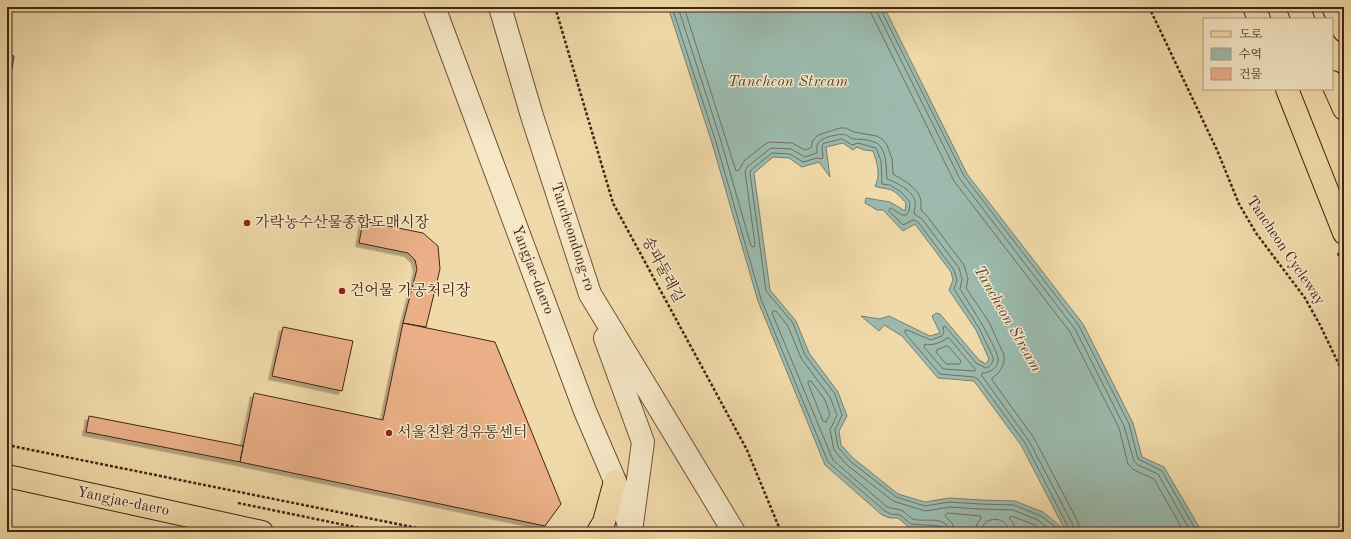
<svg xmlns="http://www.w3.org/2000/svg" width="1351" height="539" viewBox="0 0 1351 539" font-family="'Old Standard TT','Noto Serif KR',serif">
<defs>
<filter id="shadow"><feDropShadow dx="-3.5" dy="3.5" stdDeviation="0" flood-color="#0004"/></filter>
</defs>
<rect width="100%" height="100%" fill="#f1daa9"/>
<filter id="stains"><feTurbulence type="fractalNoise" baseFrequency=".005" numOctaves="4"/><feColorMatrix values="0 0 0 0 .2 0 0 0 0 .09 0 0 0 0 .02 0 0 0 .5 -.17"/></filter>
<radialGradient id="worn" r=".72"><stop offset=".6" stop-color="#630" stop-opacity="0"/><stop offset="1" stop-color="#630" stop-opacity=".3"/></radialGradient>
<path fill="#9bbaad" stroke="#787e71" fill-rule="evenodd" d="M668,7h216l83,167 116,150 50,99 9,34 22,10 38,65h-199l-8,-4 -8,4h-40l-6,-2 -31,-2 -12,-10h-8l-8,-3 -57,-50 -67,-164 -46,-158zM843,143l10,7 4,-3 7,3 9,1c4,11 8,25 2,35 4,2 8,2 13,3 7,1 13,9 18,14l-1,8 -15,-9 -24,-4 -1,5 12,7h6l20,21 12,-7 36,48 2,8 -4,10 27,40 13,29 -3,5 -7,-4 -39,-46 -4,-1 -4,3 8,17 -10,3 -41,-20 -9,3 -19,-3 18,15 5,-6 18,11 36,42 36,3 47,64 44,85 -22,-18 -28,-11 -34,-1 -32,-2 -24,4 -27,-8 -45,-36 -12,-13 -2,-14 8,-15 -9,-24 -29,-39 -13,-32 -26,-31 -16,-117 19,-16 16,1 13,9 17,-5 11,15 -4,-30z"/>
<g fill="none" stroke-linecap="round" stroke-linejoin="round">
<path stroke="#6f7062" stroke-width="1" d="M672,7l44,135 45,157 67,163 57,49 6,3 9,1 11,9 29,2 3,2 1,4
M678,7l43,134 30,105 3,1 1,-3 -10,-73 3,-5 23,-18 20,1 14,8 12,-4c0,-4 -1,-8 2,-11 4,-5 21,-9 27,-7 3,1 5,4 8,4 6,0 22,1 26,7 7,9 6,22 7,33 9,3 26,12 28,22 1,4 -1,9 -1,13l8,5 37,49 3,11 -2,10c11,18 23,35 32,54 2,5 5,10 6,15 2,9 -8,15 -16,15v3l47,65 43,82 1,4 -2,5
M684,7l52,164 3,-1 5,-9 20,-16 5,-3 23,1 13,7 6,-2 2,-8 5,-5 22,-7h6l8,4 23,4 5,3 5,6 5,14 1,15c10,6 26,14 28,27 0,3 0,6 0,9l6,6 37,49 4,14 -2,9 23,34 15,33c1,10 -4,18 -12,23v2l42,58 43,82 2,6 -1,6
M870,7l2,8 82,166 116,151 49,96 9,36 6,6 20,9 30,53
M876,7l1,5 83,167 115,150 49,97 10,35 4,4 20,9 33,58
M881,7v3l83,166 115,150 50,98 9,35 24,12 35,61
M842,139l10,6 6,-2 18,5 5,13 1,23 8,1 11,7 9,10 -1,9 -3,4h-4l-11,-7 -2,1v2l14,14 10,-5 5,2 36,48 3,10 -3,9 25,39 14,29c1,5 -3,10 -7,11l-10,-5 -31,-37 -2,1 1,5 -2,4 -11,4 -24,-10h-2v3l35,41 34,3 4,2 47,64 42,82 1,3 -3,3h-4l-20,-15 -27,-11 -34,-1 -31,-2 -24,4 -29,-9 -46,-36 -12,-14 -3,-17 7,-15 -7,-21 -30,-39 -12,-32 -27,-32 -16,-118 1,-3 21,-17 18,1 13,8 14,-4 5,1 1,-2 -1,-9 1,-4z
M947,338h2l26,31v2l-32,-2 -19,-22 1,-3c7,2 16,-1 22,-6z
M947,346l2,1 12,14 -1,3h-14l-10,-12 1,-2z
M809,381h2l14,19 5,14 -4,8 -3,-1 -15,-38z
M949,532c-2,-18 -25,-9 -36,-13 -4,-2 -7,-6 -10,-8 -5,-3 -11,-2 -16,-4l-54,-47 -61,-147 1,-2h3l12,15 13,32 29,39 7,18 -7,15 4,20 13,15 46,36 32,10 25,-4 30,2 33,1 25,10 15,12
M955,532l-3,-9 -7,-7 2,-3 34,3v2l-4,6 -2,8
M981,532c1,-17 27,-17 28,0
M1015,532l-1,-8 -5,-6 2,-2 24,9 8,7"/>
</g>
<path fill="#eaaf86" stroke="#432516" filter="url(#shadow)" d="M7,54l7,2 -7,43z
M363,221l60,12 15,13 2,23 -14,58 -23,-4 14,-54 -2,-9 -7,-7 -49,-10z
M403,323l92,19 66,162 -16,22 -305,-64 14,-69 129,27z
M283,327l70,14 -11,50 -70,-15z
M89,416l154,30 -3,16 -154,-30z"/>
<g fill="none" stroke-linecap="round" stroke-linejoin="round">
<g stroke="#6e523b" stroke-width="24">
<path id="minor" d="M434,7l151,404 30,70 16,51
M500,7l32,109 58,178 144,238
M605,338l38,104 -11,82"/>
</g>
<g stroke="#432516" stroke-width="24">
<path id="major" d="M7,476l255,56
M598,532l6,-10 11,-41"/>
</g>
<g stroke="#432516" stroke-width="24">
<path id="highway" d="M1254,7l5,12
M1298,7l5,12
M1333,7l11,24
M1332,82l12,27
M1287,89l57,144"/>
</g>
<path stroke="#432516" stroke-width="2.5" stroke-dasharray="3 2" stroke-linecap="butt" d="M555,7l58,196 134,247 34,82
M1149,7l68,143 22,54 17,29 49,65 15,27 24,50
M1338,253l6,14
M7,445l430,87
M238,503l141,29"/>
<use href="#minor" stroke="#f6e7c7" stroke-width="22"/>
<use href="#major" stroke="#f1daa9" stroke-width="22"/>
<use href="#highway" stroke="#f1daa9" stroke-width="22"/>
</g>
<g fill="#8f2418" stroke="#f6e7c7" stroke-width="1.5">
<circle cx="247" cy="223" r="4"/>
<circle cx="342" cy="291" r="4"/>
<circle cx="389" cy="433" r="4"/>
</g>
<g text-anchor="middle" dominant-baseline="central" stroke-width="3" stroke-linejoin="round" paint-order="stroke">
<g font-size="15" fill="#432516" stroke="#f6e7c7" text-anchor="start">
<text x="255" y="223">가락농수산물종합도매시장</text>
<text x="350" y="291">건어물 가공처리장</text>
<text x="397" y="433">서울친환경유통센터</text>
</g>
<g font-size="15" fill="#432516" stroke="#f6e7c7">
<text transform="translate(572 237) rotate(72)">Tancheondong-ro</text>
<text transform="translate(1285 251) rotate(56)">Tancheon Cycleway</text>
<text transform="translate(532 270) rotate(69)">Yangjae-daero</text>
<text transform="translate(662 270) rotate(62)">송파둘레길</text>
<text transform="translate(123 502) rotate(12)">Yangjae-daero</text>
</g>
<g font-size="16" font-style="italic" fill="#594a3c" stroke="#f6e7c7">
<text x="788" y="82">Tancheon Stream</text>
<text transform="translate(1007 319) rotate(60)">Tancheon Stream</text>
</g>
</g>
<rect width="1351" height="539" fill="none" stroke="#f1daa9" stroke-width="24"/>
<rect x="8" y="8" width="1335" height="523" fill="none" stroke="#432516" stroke-width="2"/>
<rect x="12" y="12" width="1327" height="515" fill="none" stroke="#432516"/>
<rect x="1203" y="18" width="130" height="72" fill="#f6e7c7" stroke="#ae9980"/>
<rect x="1211" y="31" width="20" height="6" fill="#f1daa9" stroke="#ae9980"/>
<text x="1239" y="38" font-size="12" fill="#432516">도로</text>
<rect x="1211" y="48" width="20" height="12" fill="#9bbaad" stroke="#ae9980"/>
<text x="1239" y="58" font-size="12" fill="#432516">수역</text>
<rect x="1211" y="68" width="20" height="12" fill="#eaaf86" stroke="#ae9980"/>
<text x="1239" y="78" font-size="12" fill="#432516">건물</text>
<rect width="100%" height="100%" filter="url(#stains)"/>
<rect width="100%" height="100%" fill="url(#worn)"/>
</svg>
